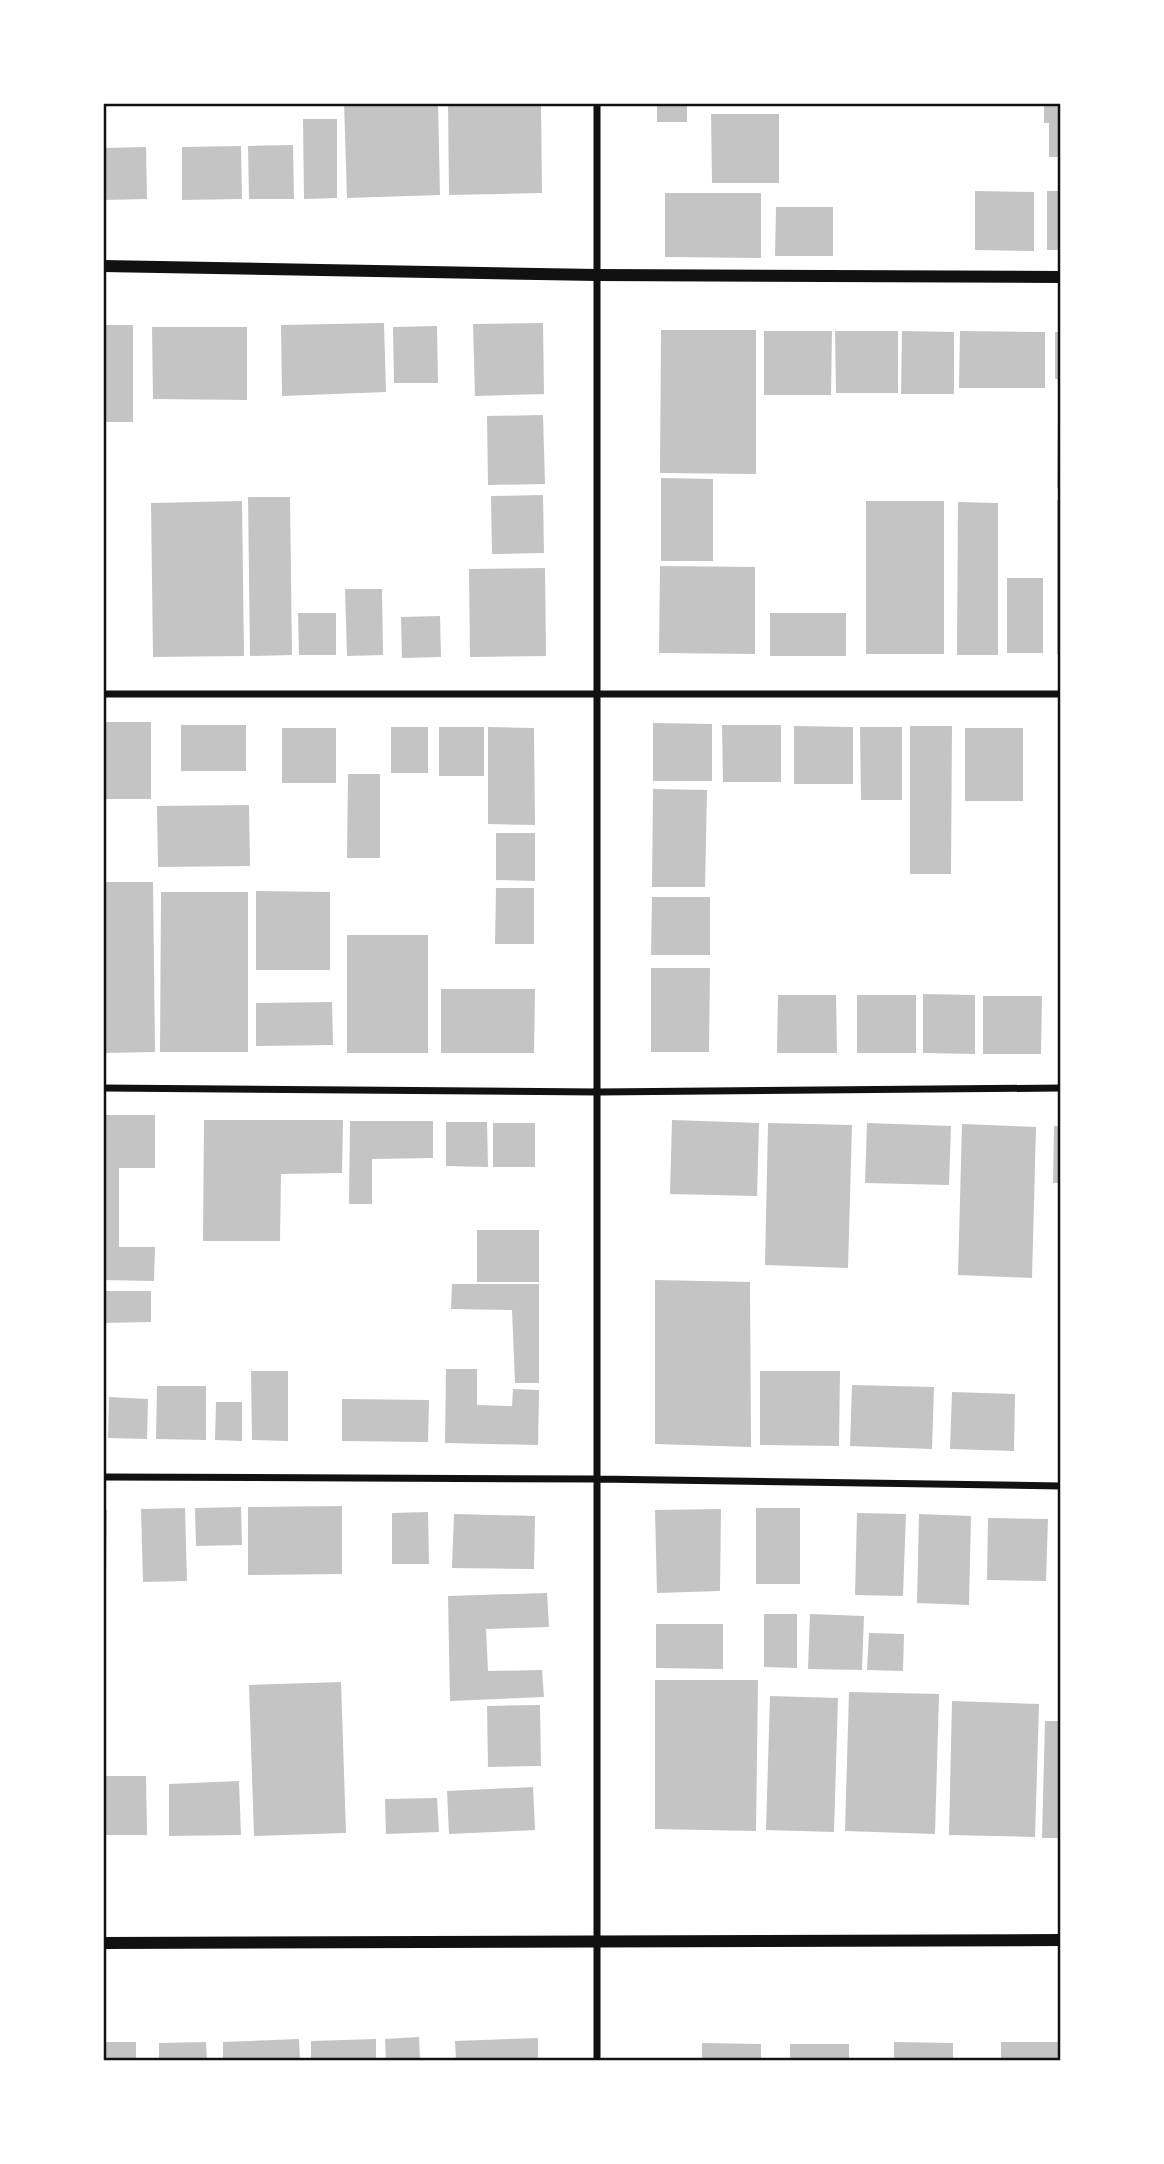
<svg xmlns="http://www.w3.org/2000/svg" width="1164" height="2164" viewBox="0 0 1164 2164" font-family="'DM Sans',sans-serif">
<rect width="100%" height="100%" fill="#fff"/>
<path fill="#c4c4c4" d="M344,103h94l2,92 -93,3z
M448,103h93l1,90 -93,2z
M657,103h30v19h-30z
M1044,103h17v54h-12v-34h-5z
M711,114h68v69h-67z
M303,119h34v79l-33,1z
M293,145l1,54h-45l-1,-53z
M241,146l1,53 -60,1v-53z
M146,147l1,52 -44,1v-52z
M975,191l59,1v59l-59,-1z
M1047,191h14v59h-14z
M665,193h96v65l-96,-1z
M776,207h57v49h-58z
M384,323l2,69 -104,4 -1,-71z
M543,323l1,71 -69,2 -2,-72z
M103,325h30v97h-30z
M437,326l1,57h-44l-1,-56z
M152,327h95v73l-94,-1z
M661,330h95v144l-96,-1z
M764,331h68l-1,64h-67z
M835,331h63v62h-62z
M902,331l52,1v62h-53z
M960,331l85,1v56h-86z
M1055,332h6v47h-6z
M1058,412h3v76h-4z
M543,415l2,69 -57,1 -1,-69z
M661,478l52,1v82h-52z
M543,495l1,58 -52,1 -1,-58z
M248,497h42l2,158 -42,1z
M1057,500h4v154h-4z
M242,501l2,155 -91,1 -2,-154z
M866,501h78v153h-78z
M958,502l40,1v152h-41z
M660,566l95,1v87l-96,-1z
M545,568l1,88 -76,1 -1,-88z
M1007,578h36v75h-36z
M345,589h37l1,66 -36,1z
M298,613h38v42h-37z
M770,613h76v43h-76z
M440,616l1,41 -39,1 -1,-41z
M103,722h48v77h-48z
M653,723l59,1v57h-59z
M181,725h65v46h-65z
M722,725h59v57h-58z
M794,726l59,1v57h-59z
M910,726h42l-1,148h-41z
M391,727h37v46h-37z
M439,727h45v49h-45z
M488,727l46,1 1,97 -47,-1z
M860,727h42v73h-41z
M282,728h54v55h-54z
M965,728h58v73h-58z
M348,774h32v84h-33z
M653,789l54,1 -2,97h-53z
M249,805l1,61 -92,1 -1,-61z
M496,833h39v48l-39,-1z
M103,882h50l2,170 -52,1z
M496,888h38v56h-39z
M256,891l74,1v78h-74z
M161,892h87v160h-88z
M652,897h58v58h-59z
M347,935h81v118h-81z
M651,968h59l-1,84h-58z
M441,989h94l-1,64h-93z
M923,994l52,1v59l-52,-1z
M778,995h58l1,58h-60z
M857,995h59v58h-59z
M983,996h59l-1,58h-58z
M332,1002l1,43 -77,1v-43z
M103,1115h52v53h-36v79h36l-1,34 -51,-1z
M204,1120h139l-1,53 -61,1 -1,67h-77z
M672,1120l87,3 -2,73 -87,-2z
M350,1121h83v37l-61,1v45h-23z
M446,1122h41l1,45 -42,-1z
M493,1123h42v44h-42z
M768,1123l84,2 -4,143 -83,-3z
M867,1123l84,3 -2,59 -84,-2z
M962,1124l74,3 -4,151 -74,-3z
M1054,1126h7v57h-8z
M477,1230h62v52h-62z
M655,1280l95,2 1,165 -96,-3z
M452,1284h87v99h-24l-3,-73 -61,-1z
M103,1291h48v31l-48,1z
M446,1369h31v36l35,1 1,-17 26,1 -1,55 -93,-2z
M251,1371h37v70l-36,-1z
M760,1371h80l-1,75 -79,-1z
M852,1385l82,2 -2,62 -82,-3z
M157,1386h49v54l-50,-1z
M952,1392l63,2 -1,57 -64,-2z
M109,1397l39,2 -1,40 -39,-1z
M342,1399l87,1 -1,42 -86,-1z
M216,1402h26v39l-27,-1z
M342,1506v68l-94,1v-68z
M241,1507l1,38 -46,1 -1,-38z
M185,1508l2,73 -44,1 -2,-73z
M756,1508h44v76h-44z
M721,1509l-1,82 -63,2 -2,-83z
M103,1510h4l-1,68h-3z
M428,1512l1,52h-37v-51z
M857,1513l49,1 -3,82 -48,-1z
M454,1514l81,2 -1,53 -82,-1z
M919,1514l52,2 -2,89 -52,-2z
M988,1518l60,1 -2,62 -59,-1z
M547,1593l2,34 -63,2 2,42 54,-1 2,27 -94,4 -2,-105z
M764,1614h33v54l-33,-1z
M810,1614l54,2 -2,54 -54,-1z
M656,1624h67v45l-67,-1z
M869,1633l35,1 -1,37 -36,-1z
M655,1680h103l-2,151 -101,-2z
M341,1682l5,151 -92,3 -5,-151z
M849,1692l90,2 -4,140 -90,-3z
M770,1696l68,2 -4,134 -68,-2z
M952,1701l87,3 -4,133 -86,-2z
M540,1705l1,61 -53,1 -1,-61z
M1045,1721h16v117h-19z
M103,1776h43l1,59h-44z
M239,1781l2,54 -72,1v-52z
M533,1787l2,43 -86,4 -2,-43z
M437,1798l2,34 -53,2 -1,-35z
M419,2037l1,24h-34l-1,-22z
M538,2038v23h-82l-1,-20z
M299,2039l1,22h-77v-19z
M376,2039v22h-65v-20z
M103,2042h33v19h-33z
M206,2042l1,19h-48v-18z
M894,2042l59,1v18h-59z
M1001,2042h58v19h-58z
M702,2043l59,1v17h-59z
M790,2044h59v17h-59z"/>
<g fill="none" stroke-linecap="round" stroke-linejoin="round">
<path stroke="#111" stroke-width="7" d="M597,103v1958
M103,694h958
M103,1088l495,4 463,-4
M103,1477l495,2 463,7"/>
<path stroke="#111" stroke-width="12" d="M103,266l494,9 464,2
M103,1943l958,-3"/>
</g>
<rect width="1164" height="2164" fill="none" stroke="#ffffff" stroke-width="210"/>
<rect x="105" y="105" width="954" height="1954" fill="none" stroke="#111" stroke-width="2.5"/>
</svg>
